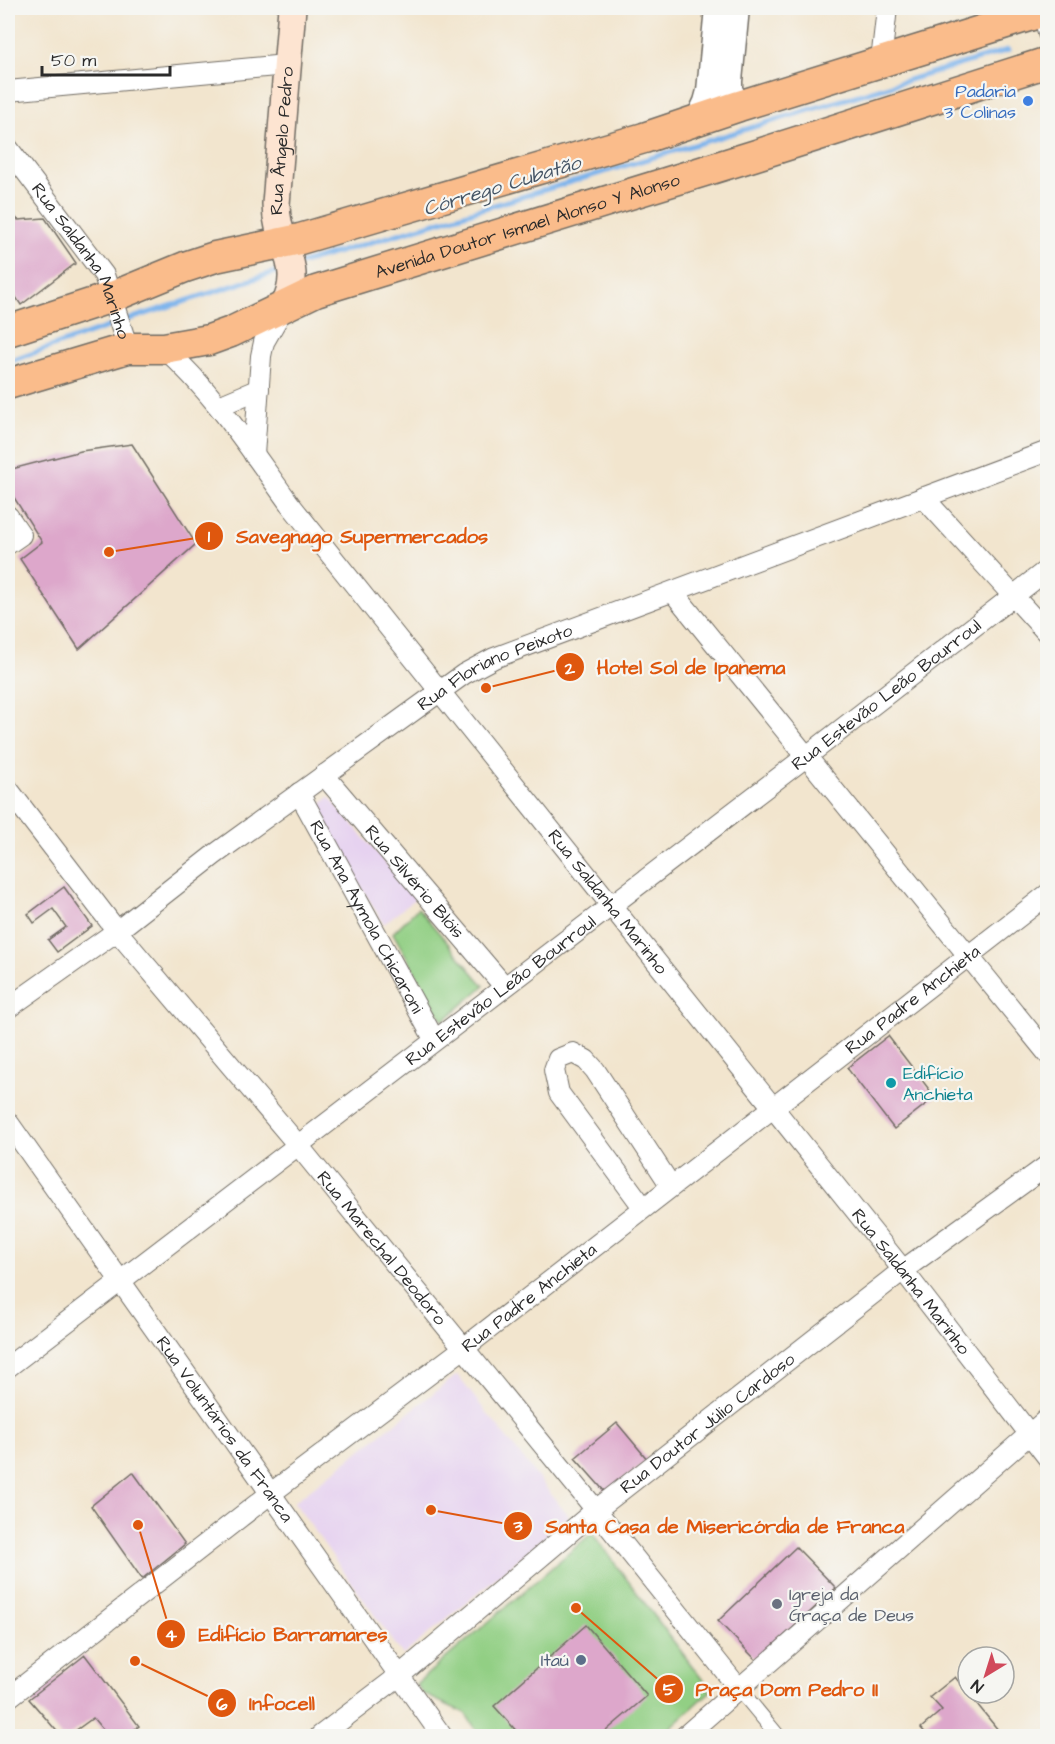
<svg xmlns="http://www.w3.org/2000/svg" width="1055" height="1744" viewBox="0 0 1055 1744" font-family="'Architects Daughter',sans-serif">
<rect width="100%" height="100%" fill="#f6f6f2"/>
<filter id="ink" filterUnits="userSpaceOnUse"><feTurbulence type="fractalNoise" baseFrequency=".0167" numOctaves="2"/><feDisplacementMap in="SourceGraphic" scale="12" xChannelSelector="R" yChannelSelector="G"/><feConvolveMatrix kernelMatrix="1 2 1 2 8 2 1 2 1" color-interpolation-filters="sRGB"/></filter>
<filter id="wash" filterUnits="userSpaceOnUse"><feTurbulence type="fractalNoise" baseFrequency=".008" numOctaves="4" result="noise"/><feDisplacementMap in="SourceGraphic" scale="24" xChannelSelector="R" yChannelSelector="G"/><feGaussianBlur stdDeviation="1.35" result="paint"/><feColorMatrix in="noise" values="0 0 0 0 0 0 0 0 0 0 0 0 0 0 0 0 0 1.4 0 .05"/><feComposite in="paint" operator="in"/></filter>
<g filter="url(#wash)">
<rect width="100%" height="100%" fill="#f2e5ce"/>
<path fill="#e6d2f0" d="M329,797l87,101 -32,26 -70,-113z
M457,1375l112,142 -166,138 -109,-153z"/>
<path fill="#92cf84" stroke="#5e7d58" stroke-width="1.5" d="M418,908l66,78 -41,35 -50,-88z
M592,1533l119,158 -50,45h-180l-16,-23 -42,-19 -7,-10z"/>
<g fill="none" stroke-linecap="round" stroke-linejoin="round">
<path stroke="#7db4ec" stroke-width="5" d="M299,264l709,-214
M8,362l125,-44 152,-49"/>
</g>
<g id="blocks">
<path fill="#dda7cb" d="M8,209l10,11 27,-2 31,45 -55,42 -13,-20z
M132,444l64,100 -117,105 -59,-90 22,-17 -34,-54v-18l73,-19z
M64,887l28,39 -35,26 -9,-12 18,-13 -13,-18 -19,14 -6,-9z
M888,1036l47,61 -41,32 -47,-61z
M617,1423l31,37 -42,33 -31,-35z
M133,1472l52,72 -43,35 -51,-73z
M796,1547l40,41 -79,73 -39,-40z
M586,1625l61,71 -47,40h-79l-27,-30z
M85,1655l54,71 -13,10h-18l-15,-18 -25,18h-7l-32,-37z
M955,1677l48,59h-75l-7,-8 21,-18 -12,-13z"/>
</g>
</g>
<g filter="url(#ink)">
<use href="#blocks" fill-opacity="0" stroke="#716c64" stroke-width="1.5"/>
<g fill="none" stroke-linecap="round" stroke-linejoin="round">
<g stroke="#716c64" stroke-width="16">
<path id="pedestrian" d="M740,1690l38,46"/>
</g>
<g stroke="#716c64" stroke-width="22">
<g id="minor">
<path d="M1043,8l5,25"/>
<path d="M881,61l6,-53"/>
<path d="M8,91l278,-26"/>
<path id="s1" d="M8,148l96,127 24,73"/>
<path id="s2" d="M164,348c50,45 86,101 125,155l614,767 145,188"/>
<path d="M219,406l40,-17"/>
<path d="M254,455l7,-99 3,-14 20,-35"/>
<path d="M923,497l125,137"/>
<path d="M8,516l13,19 -13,9"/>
<path d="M673,592l375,462"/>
<path id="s3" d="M324,775l180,211"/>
<path id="s4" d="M8,789l109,142 180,213 299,366 144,180"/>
<path id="s5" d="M299,793l135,246"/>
<path id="s6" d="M8,1008l109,-77 97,-76 250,-181 30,-16 554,-207"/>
<path id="s7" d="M8,1122l434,614"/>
<path d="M643,1207l-84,-114 -5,-23 4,-11 15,-6 13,7 9,10 76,116"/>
<path id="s8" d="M8,1367l799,-611 241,-187"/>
<path id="s9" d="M8,1698l262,-204 194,-146 584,-454"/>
<path id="s10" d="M320,1736l79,-60 197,-166 307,-240 145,-105"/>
<path d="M685,1736l363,-318"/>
</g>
</g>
<g stroke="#716c64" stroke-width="27">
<path id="tertiary" d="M737,8l-7,73v9l9,16
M698,119l8,-17 3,-11 8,-83"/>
</g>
<g stroke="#716c64" stroke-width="30">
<g id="secondary">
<path id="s11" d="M284,307c22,-43 -8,-61 -8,-103l16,-196"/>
</g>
</g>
<g stroke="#716c64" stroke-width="33">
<g id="primary">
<path d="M8,331l104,-34 73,-30 30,-10 85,-18 344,-101 95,-32 309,-96"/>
<path id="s12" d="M8,384l120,-36h36l45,-8 22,-8 85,-41 437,-135 295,-94"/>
</g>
</g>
<use href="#pedestrian" stroke="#fff" stroke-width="14"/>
<use href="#minor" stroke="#fff" stroke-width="20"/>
<use href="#tertiary" stroke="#fff" stroke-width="24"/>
<use href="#secondary" stroke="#fde4d1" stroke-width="27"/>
<use href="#primary" stroke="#fabc8b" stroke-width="30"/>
</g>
</g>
<circle fill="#3f7fe0" stroke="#f6f6f2" stroke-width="2" cx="1028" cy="101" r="6"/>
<circle fill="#0f9aa8" stroke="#f6f6f2" stroke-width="2" cx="891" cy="1083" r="6"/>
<circle fill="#6b7280" stroke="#f6f6f2" stroke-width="2" cx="777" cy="1604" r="6"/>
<circle fill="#5c6f8a" stroke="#f6f6f2" stroke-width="2" cx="581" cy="1660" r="6"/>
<g text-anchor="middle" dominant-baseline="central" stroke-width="4.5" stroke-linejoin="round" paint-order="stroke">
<g font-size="18" fill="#366cbe" stroke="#f6f6f2" text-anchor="end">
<text x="1016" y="91">Padaria<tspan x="1016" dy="21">3 Colinas</tspan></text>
</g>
<g font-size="18" fill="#2b2b2b" stroke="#f6f6f2">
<text stroke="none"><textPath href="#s11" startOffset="170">Rua Ângelo Pedro</textPath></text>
<text stroke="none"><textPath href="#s12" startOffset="546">Avenida Doutor Ismael Alonso Y Alonso</textPath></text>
<text stroke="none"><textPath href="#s1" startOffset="136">Rua Saldanha Marinho</textPath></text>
<text stroke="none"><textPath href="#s6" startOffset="596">Rua Floriano Peixoto</textPath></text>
<text stroke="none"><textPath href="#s8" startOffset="1106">Rua Estevão Leão Bourroul</textPath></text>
<text stroke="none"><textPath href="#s3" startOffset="140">Rua Silvério Blóis</textPath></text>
<text stroke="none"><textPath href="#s2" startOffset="710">Rua Saldanha Marinho</textPath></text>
<text stroke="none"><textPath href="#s5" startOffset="141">Rua Ana Aymola Chicaroni</textPath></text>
<text stroke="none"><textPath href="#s8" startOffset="620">Rua Estevão Leão Bourroul</textPath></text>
<text stroke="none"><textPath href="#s9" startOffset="1143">Rua Padre Anchieta</textPath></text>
<text stroke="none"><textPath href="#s4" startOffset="592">Rua Marechal Deodoro</textPath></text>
<text stroke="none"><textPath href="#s2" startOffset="1196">Rua Saldanha Marinho</textPath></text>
<text stroke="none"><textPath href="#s9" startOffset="657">Rua Padre Anchieta</textPath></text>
<text stroke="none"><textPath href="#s10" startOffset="498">Rua Doutor Júlio Cardoso</textPath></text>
<text stroke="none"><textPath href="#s7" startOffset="376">Rua Voluntários da Franca</textPath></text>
</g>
<g font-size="18" fill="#0d838f" stroke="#f6f6f2" text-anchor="start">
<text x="903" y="1073">Edifício<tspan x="903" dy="21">Anchieta</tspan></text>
</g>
<g font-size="18" fill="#5b616d" stroke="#f6f6f2" text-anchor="start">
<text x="789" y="1594">Igreja da<tspan x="789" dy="21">Graça de Deus</tspan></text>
</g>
<g font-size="18" fill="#4e5e75" stroke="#f6f6f2" text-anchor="end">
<text x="569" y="1660">Itaú</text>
</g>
<g font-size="20" font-style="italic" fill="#445465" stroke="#f6f6f2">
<text transform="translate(502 186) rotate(-17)">Córrego Cubatão</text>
</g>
</g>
<path fill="none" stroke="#df570e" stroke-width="2" d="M109 552L209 536M486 688L570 667M431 1510L518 1526M138 1525L171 1634M576 1608L669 1689M135 1661L222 1703"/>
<g fill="#df570e" stroke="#f6f6f2" stroke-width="2">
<circle cx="109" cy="552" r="6"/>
<circle cx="486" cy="688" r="6"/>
<circle cx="431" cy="1510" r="6"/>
<circle cx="138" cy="1525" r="6"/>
<circle cx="576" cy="1608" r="6"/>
<circle cx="135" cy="1661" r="6"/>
<circle cx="209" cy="536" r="15"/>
<circle cx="570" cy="667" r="15"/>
<circle cx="518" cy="1526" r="15"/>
<circle cx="171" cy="1634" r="15"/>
<circle cx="669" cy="1689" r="15"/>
<circle cx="222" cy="1703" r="15"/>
</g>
<g font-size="18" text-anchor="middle" font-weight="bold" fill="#fff">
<text x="209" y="542">1</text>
<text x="570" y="674">2</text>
<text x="518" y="1532">3</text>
<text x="171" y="1641">4</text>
<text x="669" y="1695">5</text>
<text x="222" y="1710">6</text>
</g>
<g font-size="20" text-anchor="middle" font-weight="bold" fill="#df570e" stroke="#f6f6f2" stroke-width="4.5" stroke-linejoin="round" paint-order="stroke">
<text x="362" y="543">Savegnago Supermercados</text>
<text x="691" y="674">Hotel Sol de Ipanema</text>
<text x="725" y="1533">Santa Casa de Misericórdia de Franca</text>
<text x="293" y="1641">Edifício Barramares</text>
<text x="787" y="1696">Praça Dom Pedro II</text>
<text x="282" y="1710">Infocell</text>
</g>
<rect width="1055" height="1744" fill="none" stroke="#f6f6f2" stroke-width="30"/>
<g transform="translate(986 1675) rotate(218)"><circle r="28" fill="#f6f6f2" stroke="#a5a5a2" stroke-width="1.5"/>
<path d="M0-4.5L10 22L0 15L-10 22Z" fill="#d1495b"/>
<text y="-9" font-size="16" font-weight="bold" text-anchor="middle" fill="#2b2b2b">N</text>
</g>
<path d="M42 66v9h128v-9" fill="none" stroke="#2b2b2b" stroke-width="3"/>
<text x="51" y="66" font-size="18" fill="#2b2b2b" stroke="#f6f6f2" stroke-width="4.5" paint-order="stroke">50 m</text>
</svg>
